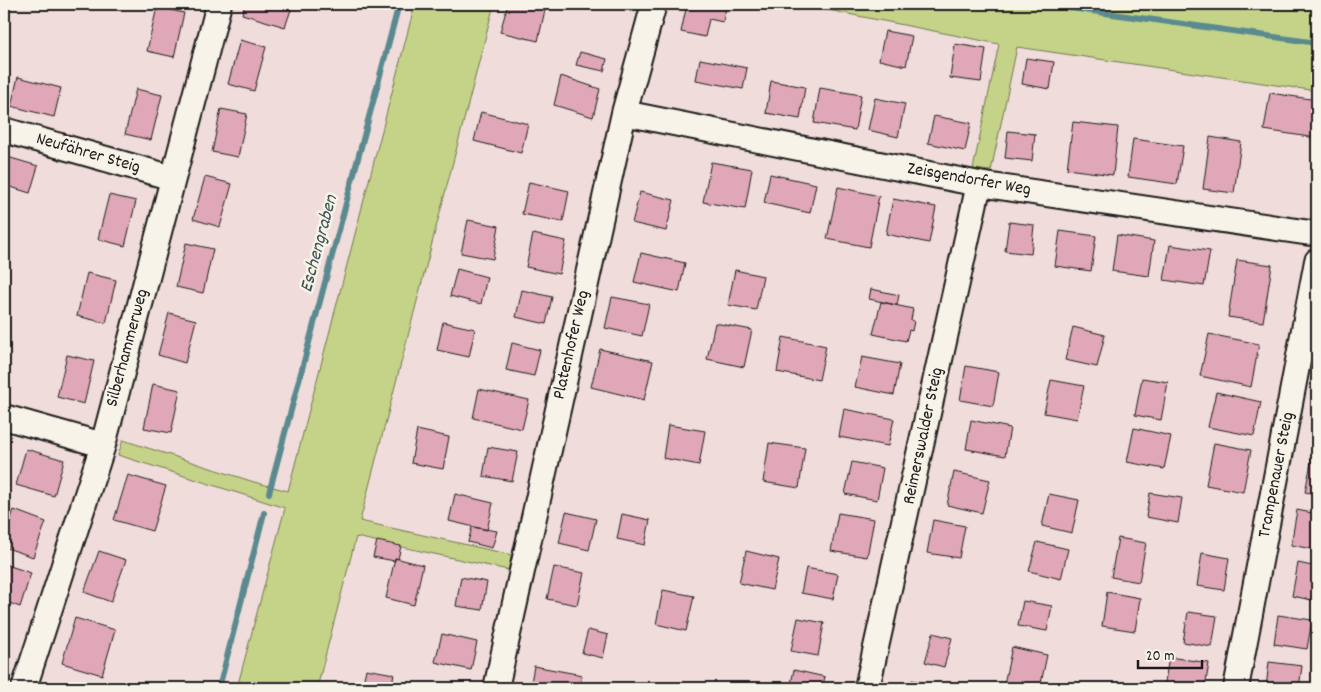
<svg xmlns="http://www.w3.org/2000/svg" width="1321" height="692" viewBox="0 0 1321 692" font-family="Dekko,sans-serif">
<rect width="100%" height="100%" fill="#f0dcda"/>
<filter id="ink" filterUnits="userSpaceOnUse"><feTurbulence type="fractalNoise" baseFrequency=".02" numOctaves="2"/><feDisplacementMap in="SourceGraphic" scale="10" xChannelSelector="R" yChannelSelector="G"/><feConvolveMatrix kernelMatrix="1 2 1 2 8 2 1 2 1" color-interpolation-filters="sRGB"/></filter>
<g filter="url(#ink)">
<path fill="#c4d387" stroke="#707852" d="M415,4h79l-134,517 152,34 -4,15 -152,-33 -39,151h-80l48,-180 -167,-53 5,-15 131,42 34,9z
M798,4h519v87l-300,-44 -26,124 -18,-2 26,-125z"/>
<g fill="none" stroke-linecap="round" stroke-linejoin="round">
<path stroke="#5a8a90" stroke-width="6" d="M1042,4l275,39
M269,493l130,-489
M219,688l45,-175"/>
</g>
<path fill="#dfa7b8" stroke="#1c1c1c" d="M245,4h48l-8,23 -43,-13z
M508,4h11l26,6 -7,31 -38,-9z
M687,4h25l14,3 -3,15 -14,-3 -4,18 -24,-5z
M157,7l27,6 -10,44 -27,-6z
M885,31l27,5 -6,30 -27,-6z
M240,40l26,7 -12,44 -26,-7z
M955,44l31,5 -5,33 -31,-4z
M580,52l27,7 -3,12 -28,-6z
M1026,58l28,4 -4,27 -28,-5z
M700,59l47,9 -4,21 -47,-9z
M561,76l39,13 -7,28 -39,-12z
M18,77l43,11 -7,29 -43,-11z
M771,81l34,6 -5,32 -34,-6z
M820,88l41,7 -6,35 -41,-7z
M136,89l26,6 -11,45 -26,-6z
M1270,93l47,7 -1,38 -52,-8z
M875,98l30,6 -7,33 -30,-7z
M221,109l26,5 -9,43 -26,-5z
M481,112l47,12 -7,29 -47,-12z
M934,116l37,7 -6,28 -37,-8z
M1073,122l45,5 -5,48 -46,-6z
M1008,131l27,3 -3,27 -27,-3z
M1210,137l31,5 -7,51 -31,-4z
M1133,139l50,7 -6,38 -49,-7z
M4,156l34,10 -8,27 -26,-8z
M711,162l41,7 -7,40 -42,-7z
M770,174l46,10 -6,29 -46,-10z
M205,177l27,7 -12,43 -27,-8z
M529,182l40,9 -6,31 -41,-8z
M838,187l41,9 -10,51 -42,-8z
M640,192l34,8 -8,31 -34,-8z
M109,195l27,6 -11,45 -27,-7z
M893,199l43,8 -7,36 -43,-9z
M468,220l31,6 -6,33 -32,-6z
M1009,222l25,3 -3,29 -26,-3z
M1060,231l36,5 -5,35 -36,-5z
M533,234l33,7 -7,33 -33,-7z
M1117,235l37,6 -5,35 -37,-5z
M186,243l27,6 -10,44 -27,-6z
M1170,245l40,6 -6,35 -40,-6z
M641,253l44,10 -6,29 -45,-10z
M1237,260l35,5 -9,57 -35,-5z
M457,269l30,8 -6,27 -31,-8z
M735,270l28,6 -7,34 -28,-5z
M87,273l29,7 -10,43 -29,-7z
M871,289l28,6 -2,10 -28,-6z
M522,290l30,7 -6,27 -30,-7z
M612,297l37,7 -7,32 -37,-8z
M881,302l32,7 -2,11 3,1 -2,10 -3,-1 -3,11 -33,-7z
M169,313l27,7 -11,43 -27,-8z
M443,322l32,7 -6,28 -32,-7z
M715,323l37,7 -8,37 -37,-8z
M1073,327l32,8 -8,32 -32,-7z
M1209,334l50,10 -8,43 -51,-11z
M783,337l43,9 -7,34 -42,-8z
M512,343l28,7 -6,26 -28,-6z
M600,349l53,12 -9,39 -53,-13z
M67,355l27,6 -10,43 -27,-7z
M862,357l38,7 -6,31 -39,-8z
M966,366l33,6 -6,34 -33,-6z
M1142,378l26,4 -7,38 -26,-5z
M1051,380l33,6 -7,33 -33,-6z
M153,384l27,6 -9,43 -27,-5z
M479,389l50,11 -7,29 -49,-11z
M1216,392l45,10 -7,34 -46,-9z
M844,409l50,10 -6,27 -49,-9z
M1317,417v29l-5,-1z
M971,420l39,8 -5,28 -39,-7z
M668,425l37,6 -6,34 -36,-7z
M1134,428l37,8 -7,33 -37,-7z
M417,430l32,7 -6,32 -32,-6z
M769,443l36,5 -6,40 -36,-6z
M1214,443l37,7 -8,42 -37,-7z
M488,447l30,5 -6,29 -29,-5z
M26,449l38,11 -10,36 -38,-11z
M1312,458l5,1v35l-12,-2z
M852,462l31,6 -6,32 -32,-6z
M954,472l36,8 -8,33 -35,-8z
M128,475l38,11 -14,45 -38,-11z
M1150,493l32,5 -4,25 -32,-6z
M455,494l38,9 -6,27 -38,-9z
M1049,494l30,6 -7,33 -30,-7z
M14,510l32,12 -13,35 -29,-10v-9z
M1297,510l20,4v36l-26,-5z
M566,512l30,7 -7,31 -30,-7z
M838,513l36,6 -7,38 -36,-6z
M622,514l28,6 -5,25 -28,-6z
M933,520l32,6 -6,32 -32,-5z
M472,527l25,4 -5,17 -24,-6z
M1118,538l28,5 -7,39 -28,-5z
M377,541l24,5 -3,13 -3,-1v3l-22,-4z
M1037,542l31,7 -7,30 -32,-8z
M99,551l27,9 -15,42 -27,-10z
M746,551l33,8 -7,31 -33,-7z
M1202,553l27,5 -5,32 -27,-4z
M395,558l28,7 -9,40 -28,-7z
M1298,563l19,4v34l-25,-5z
M4,564l27,9 -11,34 -16,-6z
M554,567l30,6 -7,32 -30,-6z
M806,568l32,6 -5,25 -32,-6z
M461,577l26,5 -5,28 -26,-4z
M663,590l31,6 -8,35 -30,-7z
M1107,592l33,6 -5,33 -33,-5z
M1023,601l29,5 -5,25 -29,-5z
M1188,612l29,4 -5,31 -29,-5z
M1278,615l34,5 -5,29 -33,-5z
M75,618l40,12 -13,45 -40,-12z
M798,618l26,5 -6,33 -27,-5z
M588,630l20,5 -5,23 -21,-5z
M933,633l19,5 -8,29 -19,-5z
M442,634l35,8 -6,28 -36,-8z
M1012,647l35,8 -7,33h-13l-23,-4z
M1169,657l40,6 -4,25h-41z
M1269,662l33,4 -3,22h-33z
M534,666l48,9 -2,13h-50z
M366,669l28,5 -3,14h-29z
M794,670l31,7 -3,11h-32z
M912,680l34,8h-36z"/>
<g fill="none" stroke-linecap="round" stroke-linejoin="round">
<g stroke="#1c1c1c" stroke-width="28">
<path id="street" d="M624,113l355,71 338,50
M4,130l169,48
M4,417l99,28
M24,688l79,-243 116,-441
M496,688l128,-575 30,-109
M867,688l112,-504
M1236,688l81,-427"/>
</g>
<use href="#street" stroke="#f7f3e8" stroke-width="24"/>
</g>
</g>
<g text-anchor="middle" dominant-baseline="central" stroke-width="5" stroke-linejoin="round" paint-order="stroke">
<g font-size="18" fill="#1c1c1c" stroke="#f7f3e8">
<text transform="translate(88 154) rotate(16)">Neufährer Steig</text>
<text transform="translate(969 180) rotate(10)">Zeisgendorfer Weg</text>
<text transform="translate(572 345) rotate(-77)">Platenhofer Weg</text>
<text transform="translate(128 348) rotate(-75)">Silberhammerweg</text>
<text transform="translate(924 436) rotate(-78)">Reimerswalder Steig</text>
<text transform="translate(1277 475) rotate(-79)">Trampenauer Steig</text>
</g>
<g font-size="19" font-style="italic" fill="#3b5356" stroke="#f7f3e8">
<text transform="translate(320 244) rotate(-75)">Eschengraben</text>
</g>
</g>
<rect width="1321" height="692" fill="none" stroke="#f7f3e8" stroke-width="20"/>
<rect x="10" y="10" width="1301" height="672" fill="none" stroke="#1c1c1c" stroke-width="2" filter="url(#ink)"/>
<path d="M1138 660v8h64v-8" fill="none" stroke="#1c1c1c" stroke-width="2.5"/>
<text x="1146" y="660" font-size="15" fill="#1c1c1c" stroke="#f7f3e8" stroke-width="4" paint-order="stroke">20 m</text>
</svg>
